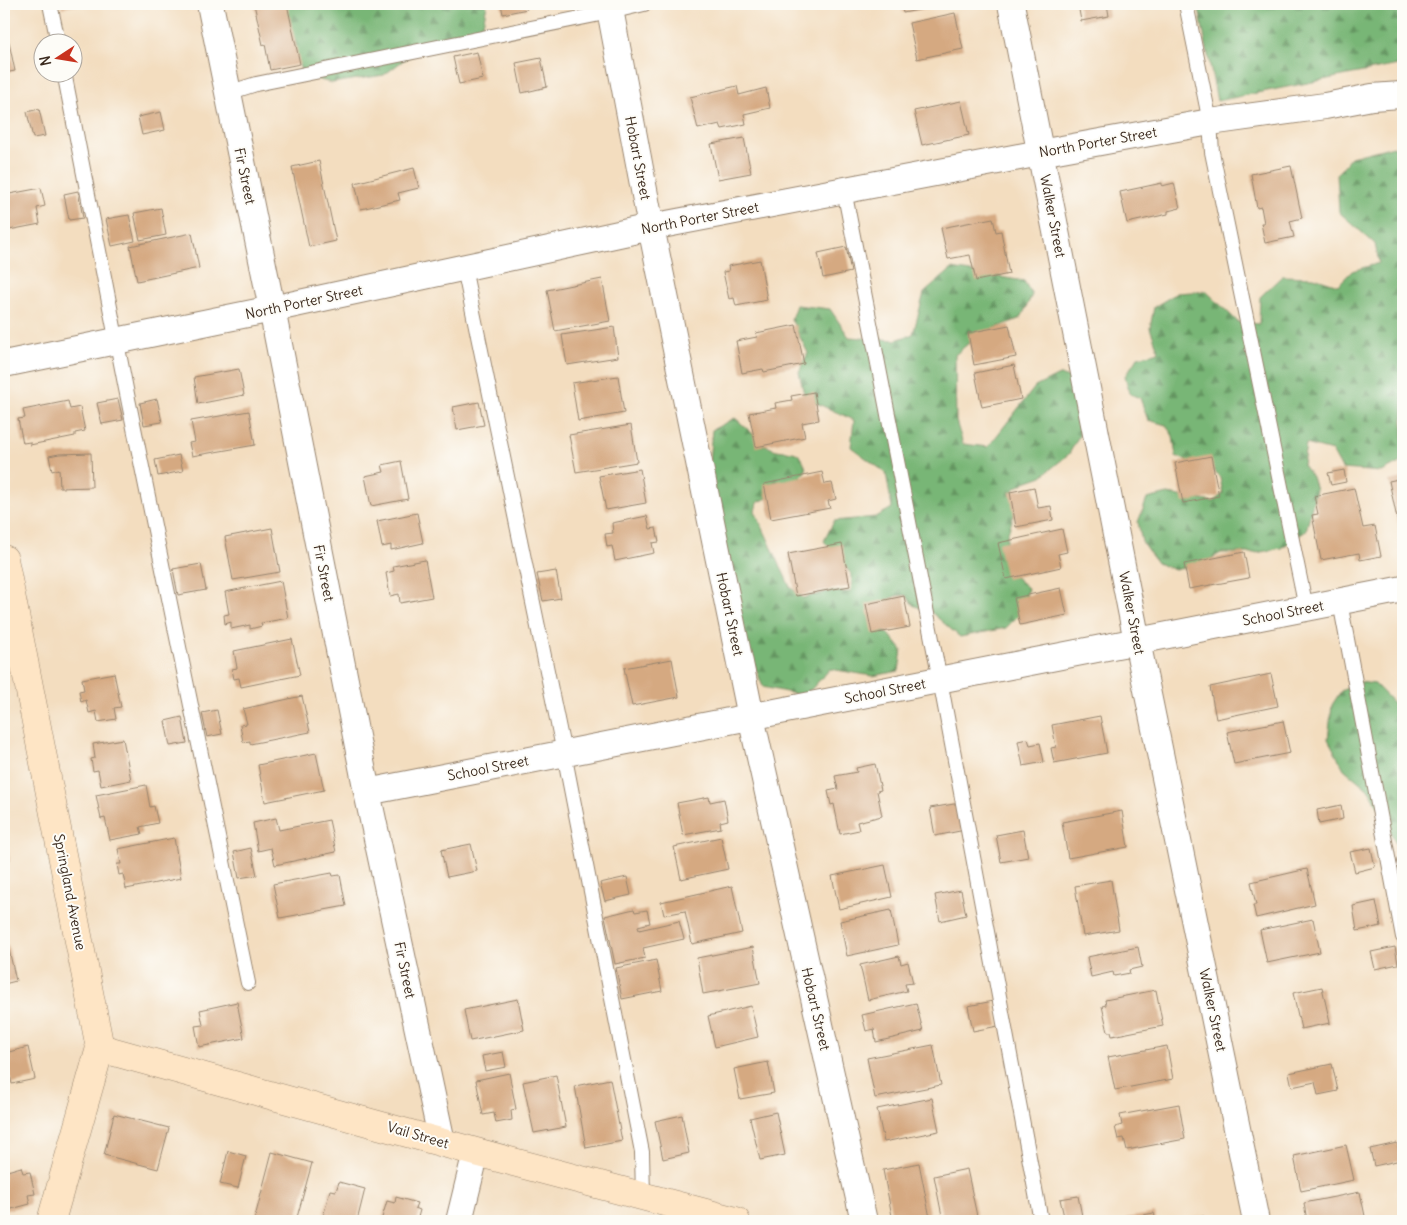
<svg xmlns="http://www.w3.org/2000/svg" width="1407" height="1225" viewBox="0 0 1407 1225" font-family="Delius,sans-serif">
<defs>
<pattern id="forest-firs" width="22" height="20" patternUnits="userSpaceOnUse" patternTransform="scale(1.25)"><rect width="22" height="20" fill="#78b676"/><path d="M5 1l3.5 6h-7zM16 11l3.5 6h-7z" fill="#649460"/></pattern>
</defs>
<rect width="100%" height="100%" fill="#fdfcf7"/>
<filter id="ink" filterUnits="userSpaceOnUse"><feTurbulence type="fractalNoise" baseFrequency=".02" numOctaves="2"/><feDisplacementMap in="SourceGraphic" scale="10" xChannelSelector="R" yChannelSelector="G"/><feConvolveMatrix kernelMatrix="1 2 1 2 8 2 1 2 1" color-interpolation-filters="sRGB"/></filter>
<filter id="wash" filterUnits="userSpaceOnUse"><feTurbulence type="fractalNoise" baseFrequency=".0096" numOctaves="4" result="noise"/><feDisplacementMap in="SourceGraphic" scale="20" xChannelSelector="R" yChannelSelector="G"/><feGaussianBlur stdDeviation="1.12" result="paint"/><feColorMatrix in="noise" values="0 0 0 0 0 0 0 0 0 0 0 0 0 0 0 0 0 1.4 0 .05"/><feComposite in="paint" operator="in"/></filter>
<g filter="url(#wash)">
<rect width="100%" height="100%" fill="#f3ddbf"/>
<path fill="url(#forest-firs)" stroke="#5a704a" d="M279,4h208l-5,25 -44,13 -33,17 -21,16 -52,8 -20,-5 -11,-8 -22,-58z
M1198,4h205v60l-186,37z
M1394,146l9,16v299l-21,11 -40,-3 -10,-18 -26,-7 -3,21 9,12 4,13 -10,41 -25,17 -25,5h-35l-18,10 -28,7 -18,-7 -15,-21 -4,-20 9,-23 21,-5 45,8 10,-8 -3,-16 -10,-14 -21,-2 -13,-6 -3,-20 -7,-11 -18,-5 -8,-22 -10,-4 -5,-18 13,-19 21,-5 -9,-24 4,-21 23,-14 29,-2 32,31 21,2 1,-27 22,-21 32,1 24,8 14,-14 27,-8 -4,-19 -36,-32 -2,-38 14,-17z
M952,269l72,12 8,14 -11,23 -43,17 -23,20 1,66 7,23 25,3 47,-60 24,-12 17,5 8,24 -3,28 -12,22 -27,22 -17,6 -11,7 1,22 -8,25v34l21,18 -6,24 -16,16 -46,9 -28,-24 -19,-8 -7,-10 -10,1 -27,11 5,21 15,6 13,16 -3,21 -26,5 -43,-7 -25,27 -42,-9 -23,-60 -31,-165 3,-32 23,-12c11,9 23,22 34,29 16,9 32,-4 37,23l-12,15 -37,18 -2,8 35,76 13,11 24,-6h24l1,-17 -28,-34 10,-20 42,-4 16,-9 -6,-35 -35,-26 3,-27 -49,-22 -6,-26 9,-19 -17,-34 5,-14 34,4 19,28 47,3 17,-6 11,-41z
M1359,682l16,2 28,29v155l-2,-13 -17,-37 -14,-27 -26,-22 -16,-30 4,-34 9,-14z"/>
<g id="blocks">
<path fill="#d5a981" d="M61,4h17v1l-16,3z
M254,4h33l13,60 -30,6 -5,-26 -2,1z
M501,4h25l1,5 -24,5z
M901,4h38v2l-36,7z
M1078,4h29l2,12 -28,5z
M955,13l8,36 -46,10 -8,-36z
M4,19l11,52 -11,2z
M477,52l6,27 -24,5 -6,-27z
M541,58l6,29 -25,6 -6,-30z
M737,86l2,9 27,-7 4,20 -26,6 2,10 -24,5 -2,-5 -22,5 -8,-32z
M961,101l8,34 -47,10 -8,-34z
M39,109l6,27 -12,2 -6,-26z
M161,112l4,18 -23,5 -4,-18z
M744,138l7,35 -33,6 -7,-35z
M319,161l17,80 -27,6 -17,-80z
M1291,166l11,52 -12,3 4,16 -29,6 -4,-20h3l-3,-16 -4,1 -6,-34z
M414,168l5,20 -21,5 2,7 -39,9 -6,-26z
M1162,183v3l12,-3 6,25 -12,3v3l-41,9 -7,-31z
M41,188l4,18 -8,2 3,16 -36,7v-36z
M78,191l5,27 -14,2 -5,-26z
M161,208l5,27 -26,5 -6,-27z
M129,215l6,26 -23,5 -6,-27z
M993,218l3,14 5,-1 8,43 -33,7 -6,-26 -22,4 -7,-31z
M192,233l7,35 -62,13 -7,-35z
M846,247l5,25 -28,6 -5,-25z
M760,260l7,40 -31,6 -2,-8 -5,1 -6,-27 6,-1 -1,-5z
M602,279l8,42 -55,10 -8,-41z
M796,325l8,39 -40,8 -1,-3 -21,4 -6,-32 21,-4 -1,-4z
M1009,325l7,32 -42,8 -6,-32z
M614,327l4,30 -51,8 -5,-30z
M1014,365l7,34 -39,8 -7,-34z
M239,369l5,26 -46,9 -4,-27z
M618,376l6,37 -46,8 -6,-38z
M814,392l5,28 -17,3 3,14 -49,10 -7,-34 27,-5 -1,-5 17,-3 -1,-4z
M118,399l5,21 -21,4 -5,-21z
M157,399l5,23 -18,3 -4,-22z
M68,401l2,8 10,-2 5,24 -10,2v3l-45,9v-3l-7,1 -5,-24 7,-1 -2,-8z
M479,402l5,23 -27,5 -4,-23z
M249,411l6,34 -63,11 -3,-13 6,-1 -4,-21z
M631,425l6,37 -61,10 -7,-37z
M91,453l1,34 -32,1 -1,-19 -7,2 -3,-15 10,-2z
M179,455l4,16 -25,5 -3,-16z
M1211,456l8,40 -36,7 -8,-40z
M401,461l7,38 -37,7 -6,-30 19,-4 -2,-7z
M640,469l6,34 -40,7 -7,-34z
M1344,470l2,12 -15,3 -3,-12z
M822,472l3,12 7,-1 4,16 -8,2 2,7 -59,11 -7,-35z
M1403,478v49l-4,1 -10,-47z
M1034,487l4,21 13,-2 2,14 -37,7 -6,-35z
M1354,488l9,40 12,-2 6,30 -21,4 -1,-7 -38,7 -9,-45 6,-1 -4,-18z
M417,513l6,30 -32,7v-5l-9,2 -5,-26z
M647,516l3,13 6,-1 3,14 -7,1 2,10 -39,8 -3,-15 -5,1 -2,-13 8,-1 -1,-10z
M272,528l8,44 -47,8 -8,-43z
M1062,529l5,23 -9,2 3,13 -55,12 -8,-36z
M842,544l8,42 -54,10 -8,-42z
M1244,552l5,26 -60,11 -5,-25z
M425,560l7,37 -32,6 -1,-9 -9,2 -4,-23 8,-2 -1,-5z
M201,564l5,26 -28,5 -5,-26z
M556,571l5,27 -18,3 -6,-27z
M281,581l7,37 -27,5 1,3 -12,3v-4l-19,4v-7l-6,2 -1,-9 5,-1 -4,-22z
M1061,588l6,27 -47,10 -6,-27z
M904,596l6,31 -38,7 -6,-30z
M292,639l8,36 -59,12 -2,-9 -5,1 -2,-10 5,-1 -3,-17z
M672,659l7,38 -47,9 -8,-38z
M114,673l7,34 -7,1 2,11 -18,3 -2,-11 -7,2 -3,-13 -5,2 -2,-11 5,-1 -2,-11z
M1271,674l7,32 -62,13 -6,-32z
M302,696l8,36 -60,12v-3l-7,1 -3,-17 7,-1 -4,-15z
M217,710l5,24 -15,3 -5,-24z
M1100,716l7,37 -53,10 -3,-15 5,-1 -4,-22z
M182,717l5,26 -17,3 -5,-25z
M1283,721l7,32 -56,11 -7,-32z
M123,739l8,41 -30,6 -3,-16 -5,1 -2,-12 4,-1 -2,-14z
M1028,739l2,6 10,-2 4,19 -21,4 -5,-25z
M316,753l8,37 -59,12 -7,-37z
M875,764l6,26 -4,1 5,25 -25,6 2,8 -19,4 -6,-30 -3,1 -3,-14 10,-2 -3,-13 22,-4 -1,-4z
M146,785l4,22 4,-1 4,17 -18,4 2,7 -32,6 -5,-22 -4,1 -5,-24z
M709,797l1,5 14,-3 4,21 -8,2 1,6 -38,7 -6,-32z
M960,803l5,27 -30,6 -5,-28z
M1341,805l2,14 -24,5 -2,-14z
M1122,811l6,36 -60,11 -6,-36z
M276,818l3,12 50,-10 7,32 -61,13 -4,-17 -13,3 -5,-28z
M1023,830l5,27 -27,5 -5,-27z
M4,832l6,28 -6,1z
M721,837l7,32 -47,10 -7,-32z
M174,838l7,40 -55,11 -3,-15 -4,1 -2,-11h4l-3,-15z
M471,844l6,27 -30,6 -6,-27z
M251,848l6,27 -18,3 -5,-26z
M1371,848l4,19 -20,5 -5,-20z
M885,865l7,32 -53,12 -7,-33z
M1307,869l8,35 -59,14 -3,-13h3l-5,-23z
M332,873l1,3 7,-1 6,31 -66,12 -7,-34z
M627,877l4,18 -26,6 -5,-18z
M1111,880l8,50 -36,6 -8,-50z
M732,886l10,47 -50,11 -7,-33 -21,4 -3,-13z
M961,890l5,25 -26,6 -5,-26z
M1376,901l5,25 -24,5 -4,-25z
M634,909l1,3 12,-2 3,13 -12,3 1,4 40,-9 5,18 -41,9 2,10 -30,6 -10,-48z
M891,910l7,35 -51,11 -7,-35z
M1313,919l7,33 -53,11 -7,-33z
M8,945l8,36 -12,3v-38z
M753,947l7,36 -57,11 -6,-36z
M1138,947l4,20 -13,3 1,3 -16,3 -1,-4 -22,5 -4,-20z
M1395,947l3,17 -23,5 -4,-17z
M899,956l2,8 7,-2 5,21 -8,1 2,7 -39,9 -8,-35z
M656,960l6,31 -40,8 -6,-31z
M1322,987l8,36 -29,6 -8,-36z
M1156,990l7,36 -51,10 -1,-4h-3l-6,-26 4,-1 -1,-5z
M518,999l6,31 -54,11 -6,-31z
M993,1001l5,25 -25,5 -5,-25z
M237,1002l7,36 -45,9 -4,-21 8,-1 -3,-15z
M916,1003l7,28 -47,11 -2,-13 -8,2 -4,-16z
M751,1006l7,31 -43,10 -7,-31z
M933,1045l8,40 -66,13 -8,-40z
M1167,1046l6,33 -58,11 -7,-33z
M28,1047l7,32 -23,5 -7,-31z
M503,1052l3,15 -21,4 -3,-15z
M768,1062l6,31 -34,6 -6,-30z
M1332,1064l6,27 -20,4 -3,-13 -23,5 -3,-14z
M509,1073l7,36 -5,1 1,10 -16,3 -2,-10 -11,2 -7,-35z
M556,1075l10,52 -32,6 -11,-51z
M610,1079l12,62 -36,7 -11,-62z
M932,1098l7,33 -55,11 -7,-33z
M1179,1104l6,35 -58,11 -3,-12 -6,1 -3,-12 7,-2 -2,-10z
M776,1112l9,43 -25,5 -10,-42z
M114,1114l55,14 -11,41 -54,-14z
M682,1115l7,38 -26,6 -8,-38z
M1397,1143l4,17 -27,6 -4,-17z
M1346,1145l8,35 -53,11 -7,-35z
M228,1151l18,5 -8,32 -18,-4z
M272,1152l40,11 -16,58h-42z
M919,1163l11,55 -15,3h-22l-10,-51z
M21,1167l2,6 7,-1 5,22 -7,1 2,9 -26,7v-39z
M967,1169l11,52h-35l-9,-45z
M339,1182l26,7 -8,32h-17l-17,-4 7,-27 6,1z
M1360,1192l6,29h-59l-3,-18z
M1078,1196l5,25h-18l-5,-22z
M396,1197l21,6 -2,5 5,2 -3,11h-36l6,-20 8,2z
M1154,1213l2,8h-30v-3z
M1204,1216l1,5h-25v-1z"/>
</g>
</g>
<g filter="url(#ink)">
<use href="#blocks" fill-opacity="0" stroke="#97846e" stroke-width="1"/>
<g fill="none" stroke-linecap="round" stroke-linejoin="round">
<g stroke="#97846e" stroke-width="16">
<path id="lane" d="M50,4l8,38
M1186,4l24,118 2,30 94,456
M64,72l62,317 122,594
M228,93l28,-9 354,-72 34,-8
M844,190l96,490 101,541
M464,268l100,485 78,399 1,45
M1340,602l63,335"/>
</g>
<g stroke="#97846e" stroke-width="28">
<path id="street" d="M210,4l62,305 95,483 75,350
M609,4l42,223 100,490 113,504
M1011,4l126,637 119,580
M4,364l268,-55 379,-82 389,-74 170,-31 115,-16 47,-9 29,-2
M367,792l1036,-203
M459,1221l17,-69"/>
</g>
<g stroke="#97846e" stroke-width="29">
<path id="secondary" d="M4,559l96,489 -49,173
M100,1048l376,104 260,69"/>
</g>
<use href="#lane" stroke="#fff" stroke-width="14"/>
<use href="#street" stroke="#fff" stroke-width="26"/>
<use href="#secondary" stroke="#fee5c5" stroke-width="28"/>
</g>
</g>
<g text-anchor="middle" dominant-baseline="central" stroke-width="4" stroke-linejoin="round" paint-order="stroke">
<g font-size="14" fill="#3b2a1e" stroke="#fdfcf7">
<text transform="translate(1098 142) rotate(-10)">North Porter Street</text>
<text transform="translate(638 158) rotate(79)">Hobart Street</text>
<text transform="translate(245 176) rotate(78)">Fir Street</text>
<text transform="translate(1053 216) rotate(79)">Walker Street</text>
<text transform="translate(700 218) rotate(-11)">North Porter Street</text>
<text transform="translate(304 302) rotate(-12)">North Porter Street</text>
<text transform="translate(324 573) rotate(79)">Fir Street</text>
<text transform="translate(1132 613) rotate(79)">Walker Street</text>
<text transform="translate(1283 613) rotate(-11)">School Street</text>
<text transform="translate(730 614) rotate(78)">Hobart Street</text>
<text transform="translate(885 691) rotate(-11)">School Street</text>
<text transform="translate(488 768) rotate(-11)">School Street</text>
<text transform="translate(70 892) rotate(79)">Springland Avenue</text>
<text transform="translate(405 970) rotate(78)">Fir Street</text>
<text transform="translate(816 1009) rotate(77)">Hobart Street</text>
<text transform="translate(1213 1010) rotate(78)">Walker Street</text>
<text transform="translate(418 1135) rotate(16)">Vail Street</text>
</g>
</g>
<rect width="1407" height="1225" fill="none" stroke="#fdfcf7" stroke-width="20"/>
<g transform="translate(58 58) rotate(258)"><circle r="24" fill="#fdfcf7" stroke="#afa8a0"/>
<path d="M0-4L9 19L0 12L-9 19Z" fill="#c8321e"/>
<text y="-8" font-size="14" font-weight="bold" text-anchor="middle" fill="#3b2a1e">N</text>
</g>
</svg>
